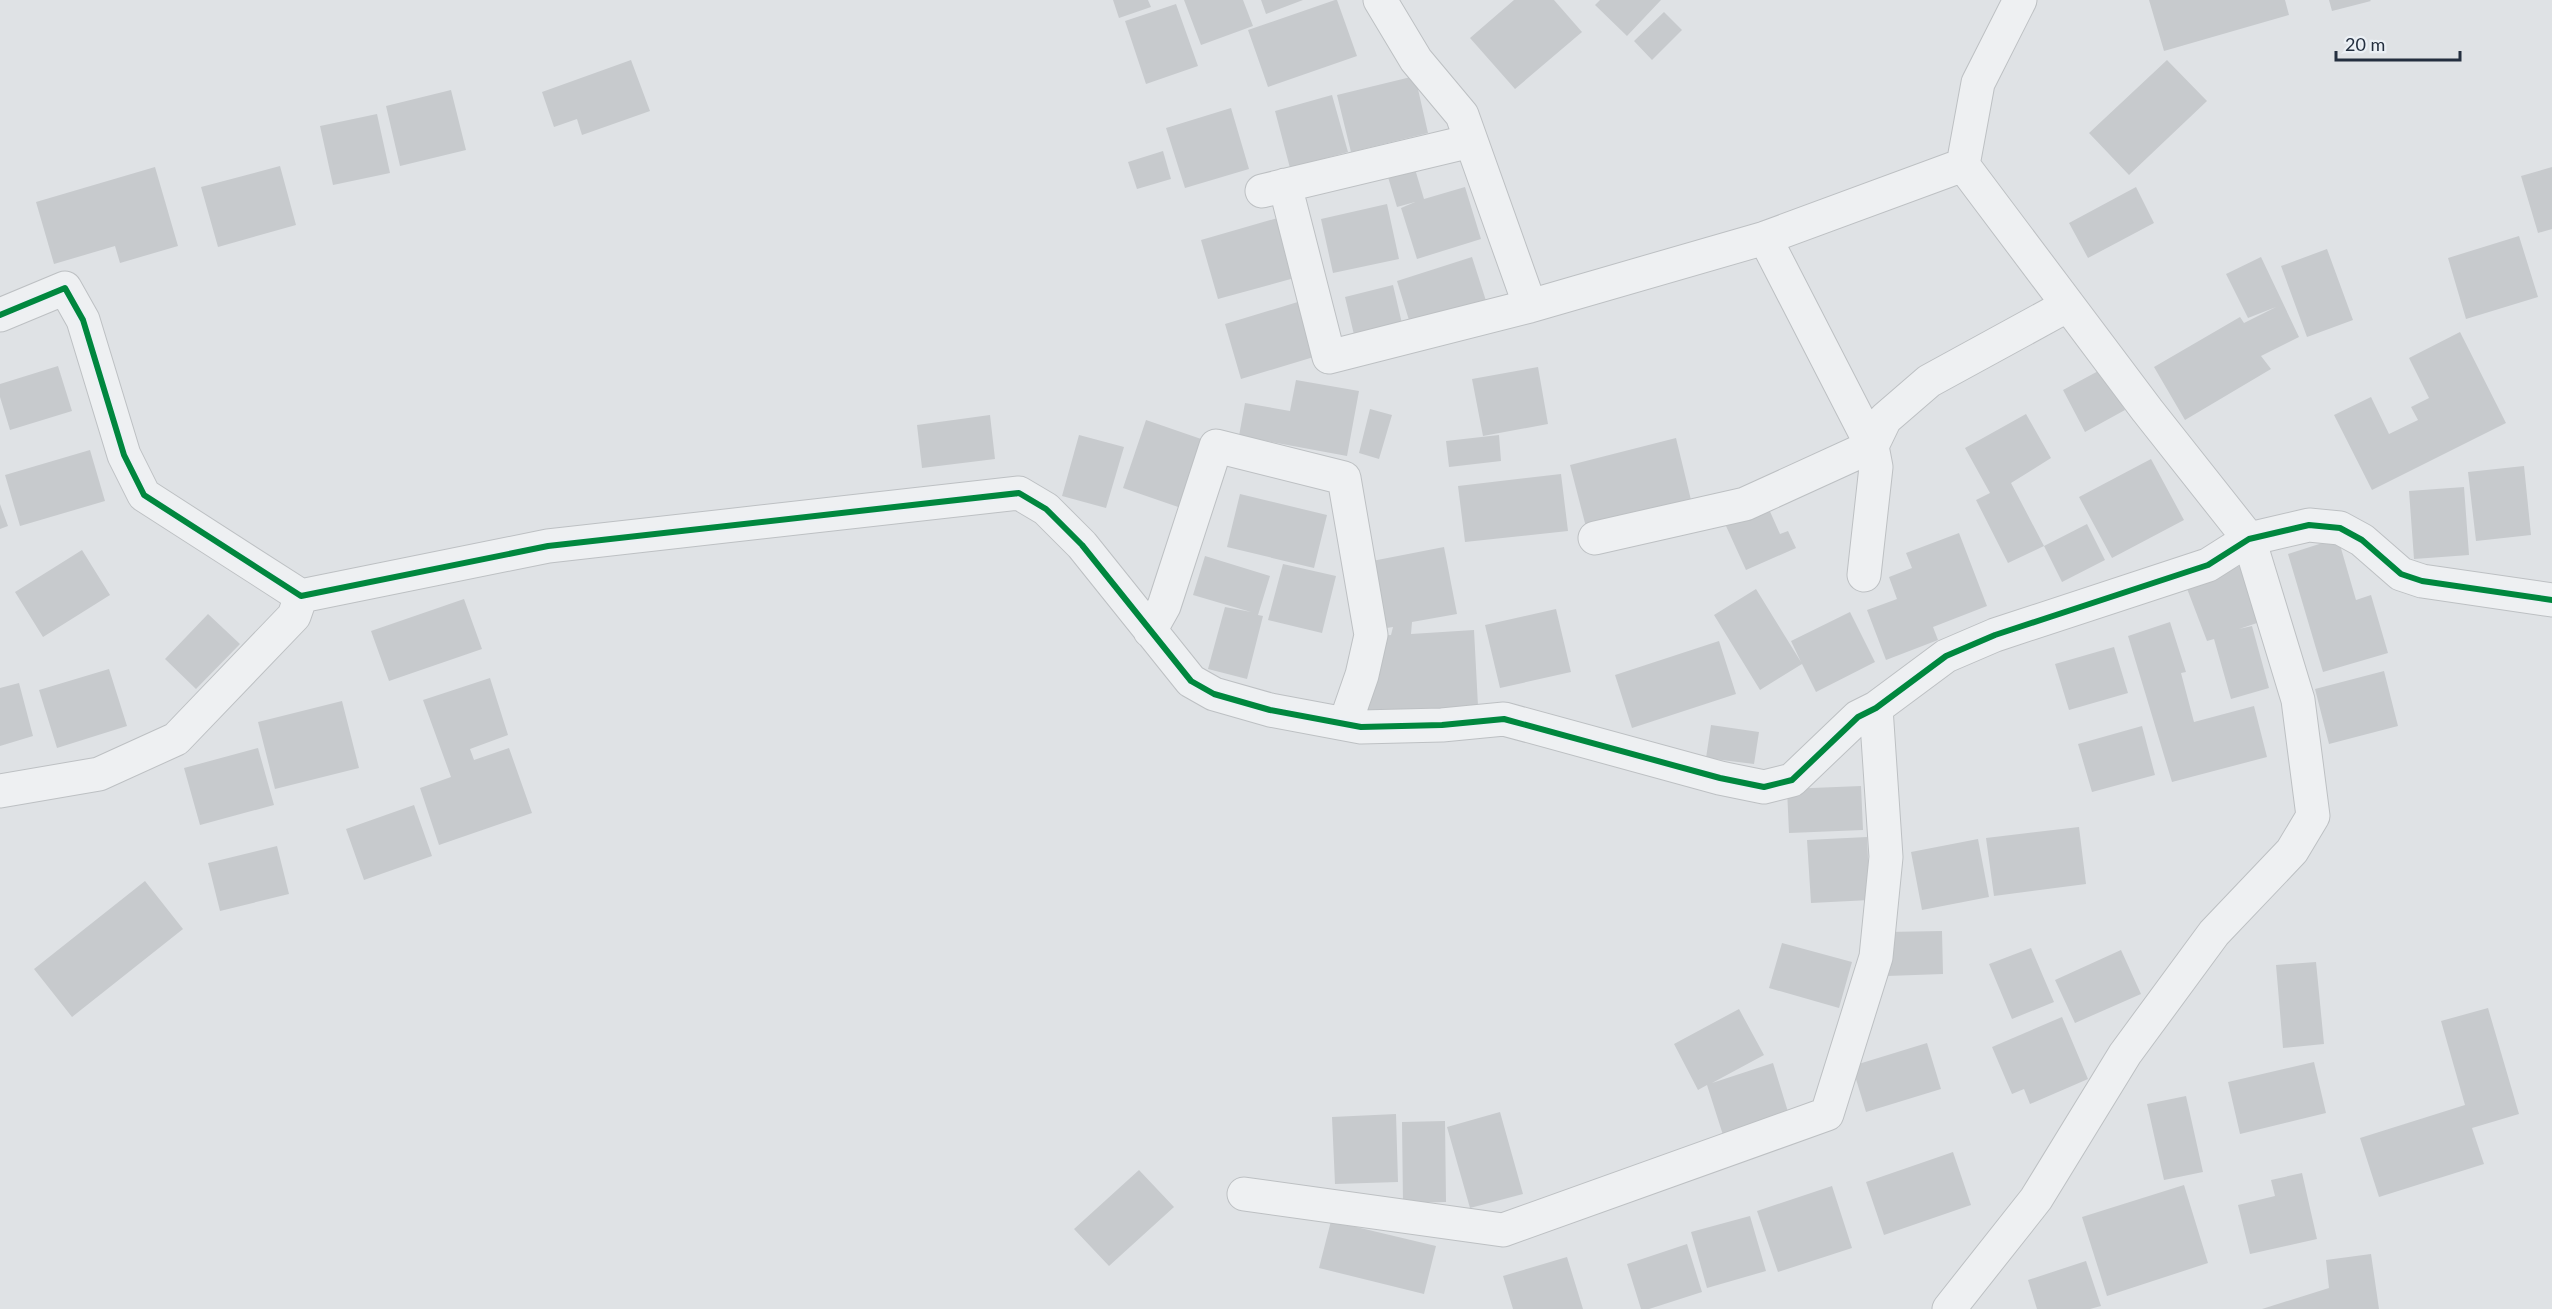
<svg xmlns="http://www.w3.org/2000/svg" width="2552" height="1309" viewBox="0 0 2552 1309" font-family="Lato,sans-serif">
<rect width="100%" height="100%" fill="#dfe2e5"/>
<path fill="#c7cacd" d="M1113,0h35l3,7 -32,11z
M1184,0h59l10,26 -52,19z
M1261,0h42l-37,14z
M1335,0h2l20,56 -89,31 -20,-57z
M1514,0h40l28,32 -67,57 -45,-51z
M1600,0h61l-34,36 -32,-31z
M2149,0h136l4,15 -125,36z
M2329,0h41l1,1 -39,10z
M1176,4l22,62 -52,18 -21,-63z
M1664,12l18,18 -30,30 -18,-19z
M631,60l19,51 -68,24 -5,-16 -23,8 -12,-35z
M2167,60l40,41 -78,74 -40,-42z
M1415,76l13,57 -77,19 -14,-57z
M451,90l15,60 -66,16 -14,-60z
M1332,95l16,57 -58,16 -15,-57z
M1231,108l18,61 -64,19 -19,-60z
M377,114l13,59 -57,12 -13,-59z
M1163,151l8,28 -34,10 -9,-27z
M280,166l16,59 -78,22 -17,-60z
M155,167l23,79 -58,17 -5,-17 -61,18 -18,-62z
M2552,167v62l-14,4 -17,-57z
M1415,169l9,30 41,-12 16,52 -64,20 -16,-51 14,-6 -18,5 -9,-30z
M2136,187l18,36 -66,35 -19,-35z
M1387,204l12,55 -66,14 -12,-54z
M1281,217l17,60 -80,22 -17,-59z
M2519,236l19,61 -72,22 -18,-61z
M2327,249l26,71 -46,17 -26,-71z
M1472,257l16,50 -76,23 -15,-49z
M2261,257l38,80 -38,19 10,13 -86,51 -31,-53 86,-50 4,6 32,-16 -28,11 -22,-44z
M1393,285l11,47 -48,11 -11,-46z
M1301,301l16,55 -76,23 -16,-55z
M2460,332l46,91 -134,67 -38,-75 37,-18 18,37 29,-14 -7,-13 18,-9 -20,-40z
M58,366l14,45 -62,19 -10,-33v-13z
M1538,367l10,57 -65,12 -11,-57z
M2102,369l23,41 -40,22 -22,-42z
M1296,380l63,11 -12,65 -108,-20 6,-33 45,8z
M1370,409l22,6 -13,44 -20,-6z
M2026,414l25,44 -40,25 33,63 -36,17 -32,-63 14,-7 -25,-45z
M990,415l5,44 -73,9 -5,-43z
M1146,420l61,21 -23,68 -61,-21z
M1079,435l45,12 -18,61 -44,-12z
M1499,435l2,26 -52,6 -3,-26z
M1676,438l15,62 -105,27 -16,-62z
M90,450l15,51 -85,25 -15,-51z
M2151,459l33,61 -72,38 -33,-61z
M2524,466l7,69 -55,6 -8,-69z
M1561,474l7,57 -103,11 -7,-56z
M2464,487l5,68 -55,4 -5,-68z
M1240,494l87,21 -13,53 -87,-21z
M0,504l8,22 -8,3z
M1768,507l12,27 8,-3 8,17 -50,22 -20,-44z
M2087,524l18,36 -43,22 -18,-36z
M1959,533l28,73 -54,21 5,13 -52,20 -19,-50 30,-11 -8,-22 23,-9 -6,-15z
M2338,538l18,62 15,-5 17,58 -65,19 -35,-118z
M1444,547l13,67 -45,8 -1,12 63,-4 4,76 -116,7 -5,-76 34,-2 2,-8 -13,2 -13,-67z
M82,550l28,45 -67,42 -28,-45z
M1205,556l65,20 -12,39 5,1 -16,63 -39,-10 17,-62 26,5 -58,-17z
M1283,564l53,12 -14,57 -54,-13z
M2242,565l21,56 -24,8 13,-3 17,62 -38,11 -17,-60 -7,2 -21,-55z
M1756,589l45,73 -10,-21 59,-29 25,50 -59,30 -14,-28 -42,26 -46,-75z
M464,599l18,50 -93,32 -18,-50z
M1556,609l15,63 -71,16 -15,-63z
M208,614l32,30 -44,45 -31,-30z
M2170,622l16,50 -5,1 13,49 60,-16 13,51 -95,25 -44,-146z
M1719,641l17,53 -104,34 -17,-53z
M2114,647l14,46 -59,17 -14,-46z
M109,669l18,57 -70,22 -18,-58z
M2384,671l14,55 -69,18 -14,-55z
M490,678l18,57 -38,14 4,11 35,-12 23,65 -93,32 -19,-57 31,-11 -28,-77z
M19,683l14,53 -33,10v-58z
M342,701l17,67 -84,21 -17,-67z
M1711,725l48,7 -5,32 -48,-6z
M2142,726l13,49 -63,17 -14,-48z
M258,748l16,57 -74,20 -16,-57z
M1861,786l2,44 -74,3 -2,-44z
M414,805l18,51 -68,24 -18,-51z
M2079,827l7,57 -92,12 -8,-58z
M1867,837l3,63 -59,3 -4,-63z
M1978,839l11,58 -67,13 -11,-58z
M277,846l12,48 -69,17 -12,-48z
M145,881l38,48 -111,88 -38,-48z
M1942,931l1,43 -56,2 -1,-44z
M1782,943l70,19 -13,46 -70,-20z
M2031,948l23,54 -42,17 -23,-55z
M2121,950l20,44 -66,29 -20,-43z
M2316,962l8,82 -41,4 -7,-83z
M2488,1008l31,106 -47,14 12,36 -105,33 -19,-59 105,-33 -24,-84z
M1739,1009l25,46 -52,28 61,-20 16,52 -66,20 -16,-50 -9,5 -24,-46z
M2062,1017l26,62 -58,25 -6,-15 -12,5 -20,-47z
M1927,1043l14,46 -75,23 -14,-46z
M2314,1062l12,51 -86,21 -12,-52z
M2186,1096l17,76 -39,8 -17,-76z
M1500,1112l23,82 -53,14 -23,-81z
M1396,1114l2,68 -63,2 -3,-67z
M1445,1121l1,81 -43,1 -1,-81z
M1953,1152l18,53 -87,30 -18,-53z
M1139,1170l35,37 -65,59 -35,-37z
M2302,1173l15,66 -67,15 -12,-49 37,-9 -4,-16z
M2184,1185l24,78 -101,33 -25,-79z
M1832,1186l20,62 -74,24 -21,-61z
M1750,1216l16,55 -59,17 -16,-56z
M1331,1221l105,25 -12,48 -105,-26z
M1687,1244l15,48 -53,17h-8l-14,-45z
M2371,1254l8,55h-117l67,-21 -3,-28z
M1567,1257l16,52h-70l-10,-33z
M2086,1261l15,45 -11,3h-53l-9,-29z"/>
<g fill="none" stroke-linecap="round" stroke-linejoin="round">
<g stroke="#bdc0c3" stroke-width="35">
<path id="minor" d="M1380,0l36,60 46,55 68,191
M1285,185l44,172 201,-51 235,-68 198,-73
M1262,191l209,-50
M0,315l65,-27 18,32 41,135 20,40 157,101 247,-50 471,-53 27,16 36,36 109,136 23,13 56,16 91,17 81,-2 62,-6 216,59 44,9 28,-7 66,-63 18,-9 70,-52 49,-21 213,-70 41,-26 60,-14 31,3 22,12 39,34 21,7 130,19
M1595,538l150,-34 127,-58 -107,-208
M1864,575l12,-108 -4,-21 13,-27 44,-38 139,-76
M1150,631l14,-25 52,-160 128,32 27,157 -9,40 -17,49
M0,791l99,-17 77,-35 118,-123 7,-20
M1244,1194l259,36 324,-116 49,-157 10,-100 -10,-149
M1949,1309l87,-110 89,-145 89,-121 78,-82 21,-35 -15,-116 -49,-161 -102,-129 -184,-245 15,-82 42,-83"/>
</g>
<use href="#minor" stroke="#eef0f2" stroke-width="33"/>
<g stroke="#ebf0f5" stroke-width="10">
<path id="cycleway" d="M0,315l65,-27 18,32 41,135 20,40 157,101 247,-50 471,-53 27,16 36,36 109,136 23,13 56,16 91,17 81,-2 62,-6 216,59 44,9 28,-7 66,-63 18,-9 70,-52 49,-21 213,-70 41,-26 60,-14 31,3 22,12 39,34 21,7 130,19"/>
</g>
<use href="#cycleway" stroke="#00873e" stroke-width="6"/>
</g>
<path d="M2336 51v9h124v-9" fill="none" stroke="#242f3f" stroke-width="3"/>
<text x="2345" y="51" font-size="18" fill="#242f3f" stroke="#ebf0f5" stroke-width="4.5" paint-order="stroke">20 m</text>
</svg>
